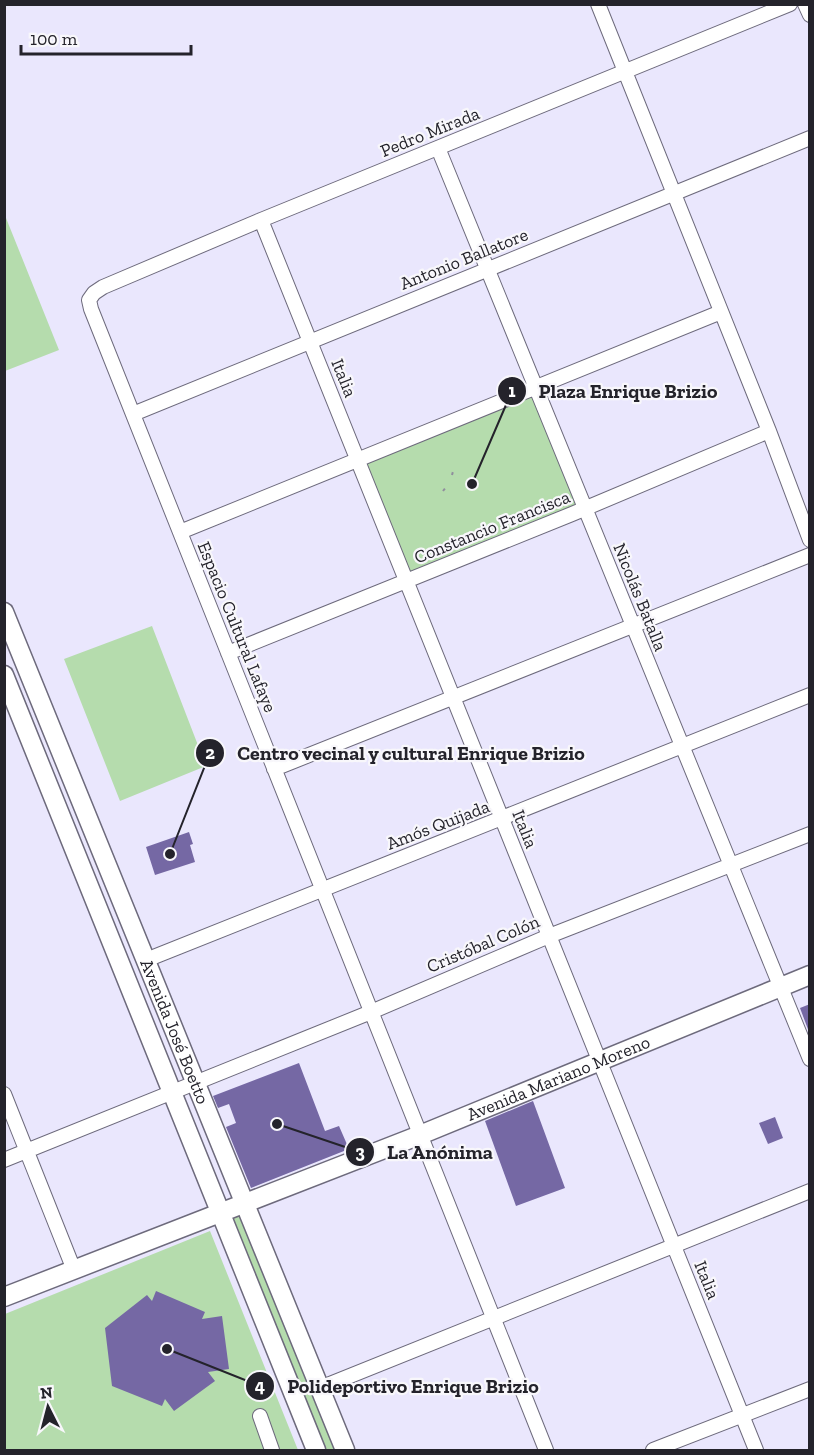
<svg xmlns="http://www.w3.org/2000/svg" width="814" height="1455" viewBox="0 0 814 1455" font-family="'Zilla Slab',serif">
<rect width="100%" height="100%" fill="#eae7fd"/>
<path fill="#b5dcad" d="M4,213l55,137 -54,21h-1z
M533,392l49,115 -173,70 -47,-117z
M152,626l54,140 -86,35 -56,-142z
M243,1207l99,243h-24l-94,-235z
M210,1231l88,219h-293v-136z"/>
<path fill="#7568a4" d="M189,832l4,12 -3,1 5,17 -40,13 -9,-28z
M810,1004v28h-1l-9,-24z
M299,1063l26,68 14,-5 10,23 -98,39 -25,-61 10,-4 -7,-19 -11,4 -5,-12z
M533,1101l32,87 -49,18 -31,-85z
M775,1117l8,21 -15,6 -9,-21z
M156,1291l49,21 -3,7 20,-3 7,53 -21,3 7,9 -41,30 -9,-12 -3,7 -50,-20 -7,-58 42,-33 5,6z"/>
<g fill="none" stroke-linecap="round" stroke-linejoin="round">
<g stroke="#6d6a7c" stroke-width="16">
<path id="minor" d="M598,4l171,427 41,109
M805,4l5,11
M438,148l372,911
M261,220l495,1230
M133,414l677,-276
M180,532l541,-220
M228,653l344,-139 197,-83
M274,769l536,-214
M146,960l664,-265
M4,1094l70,176
M4,1160l367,-148 178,-76 261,-102
M320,1388l490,-197
M260,1416l12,34
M546,1450l-455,-1141 -2,-9 5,-7 9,-6 158,-67 529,-216
M653,1450l157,-61"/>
</g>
<g stroke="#6d6a7c" stroke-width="21">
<g id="major">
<path id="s1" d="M4,612l341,838"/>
<path d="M4,675l312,775"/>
<path id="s2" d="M4,1297l416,-162 390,-160"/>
</g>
</g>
<path stroke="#908e9d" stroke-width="2" stroke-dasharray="3 4.5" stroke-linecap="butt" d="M452,475l2,-7
M443,491l4,-5"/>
<use href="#minor" stroke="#fff" stroke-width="14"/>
<use href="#major" stroke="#fff" stroke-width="18"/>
</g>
<g text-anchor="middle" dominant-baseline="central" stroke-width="4.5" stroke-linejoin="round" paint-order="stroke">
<g font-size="18" fill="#24232b" stroke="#f8f7fb">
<text transform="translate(430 132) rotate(-22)">Pedro Mirada</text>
<text transform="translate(464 259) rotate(-22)">Antonio Ballatore</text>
<text transform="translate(344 378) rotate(68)">Italia</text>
<text transform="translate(492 527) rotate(-22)">Constancio Francisca</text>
<text transform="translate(640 597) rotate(68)">Nicolás Batalla</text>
<text transform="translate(237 627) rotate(68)">Espacio Cultural Lafaye</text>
<text transform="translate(438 825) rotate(-21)">Amós Quijada</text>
<text transform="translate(525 829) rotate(68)">Italia</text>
<text transform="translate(483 944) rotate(-23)">Cristóbal Colón</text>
<text stroke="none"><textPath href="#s1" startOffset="453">Avenida José Boetto</textPath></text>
<text stroke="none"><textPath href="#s2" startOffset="596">Avenida Mariano Moreno</textPath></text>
<text transform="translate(707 1280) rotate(68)">Italia</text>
</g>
</g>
<path fill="none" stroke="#24232b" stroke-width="2" d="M472 484L512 391M170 854L210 753M277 1124L360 1152M167 1349L260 1386"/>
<g fill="#24232b" stroke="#f8f7fb" stroke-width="2">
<circle cx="472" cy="484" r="6"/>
<circle cx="170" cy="854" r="6"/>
<circle cx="277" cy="1124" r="6"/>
<circle cx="167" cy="1349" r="6"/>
<circle cx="512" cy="391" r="15"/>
<circle cx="210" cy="753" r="15"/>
<circle cx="360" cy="1152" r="15"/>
<circle cx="260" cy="1386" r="15"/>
</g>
<g font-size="18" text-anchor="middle" font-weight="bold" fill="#fff">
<text x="512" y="397">1</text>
<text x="210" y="759">2</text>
<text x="360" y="1158">3</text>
<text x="260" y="1392">4</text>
</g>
<g font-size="20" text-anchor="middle" font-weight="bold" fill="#24232b" stroke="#f8f7fb" stroke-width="4.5" stroke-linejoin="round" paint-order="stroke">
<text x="628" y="398">Plaza Enrique Brizio</text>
<text x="411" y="760">Centro vecinal y cultural Enrique Brizio</text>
<text x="440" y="1159">La Anónima</text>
<text x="413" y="1393">Polideportivo Enrique Brizio</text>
</g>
<rect width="814" height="1455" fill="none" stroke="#24232b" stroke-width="12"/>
<g transform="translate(48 1407) rotate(354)" stroke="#f8f7fb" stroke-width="4.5" paint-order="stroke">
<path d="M0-4.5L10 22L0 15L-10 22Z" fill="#24232b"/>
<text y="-9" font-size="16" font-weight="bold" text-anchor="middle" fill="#24232b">N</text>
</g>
<path d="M21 45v9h170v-9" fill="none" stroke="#24232b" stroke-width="3"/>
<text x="30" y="45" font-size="18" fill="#24232b" stroke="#f8f7fb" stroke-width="4.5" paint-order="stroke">100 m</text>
</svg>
